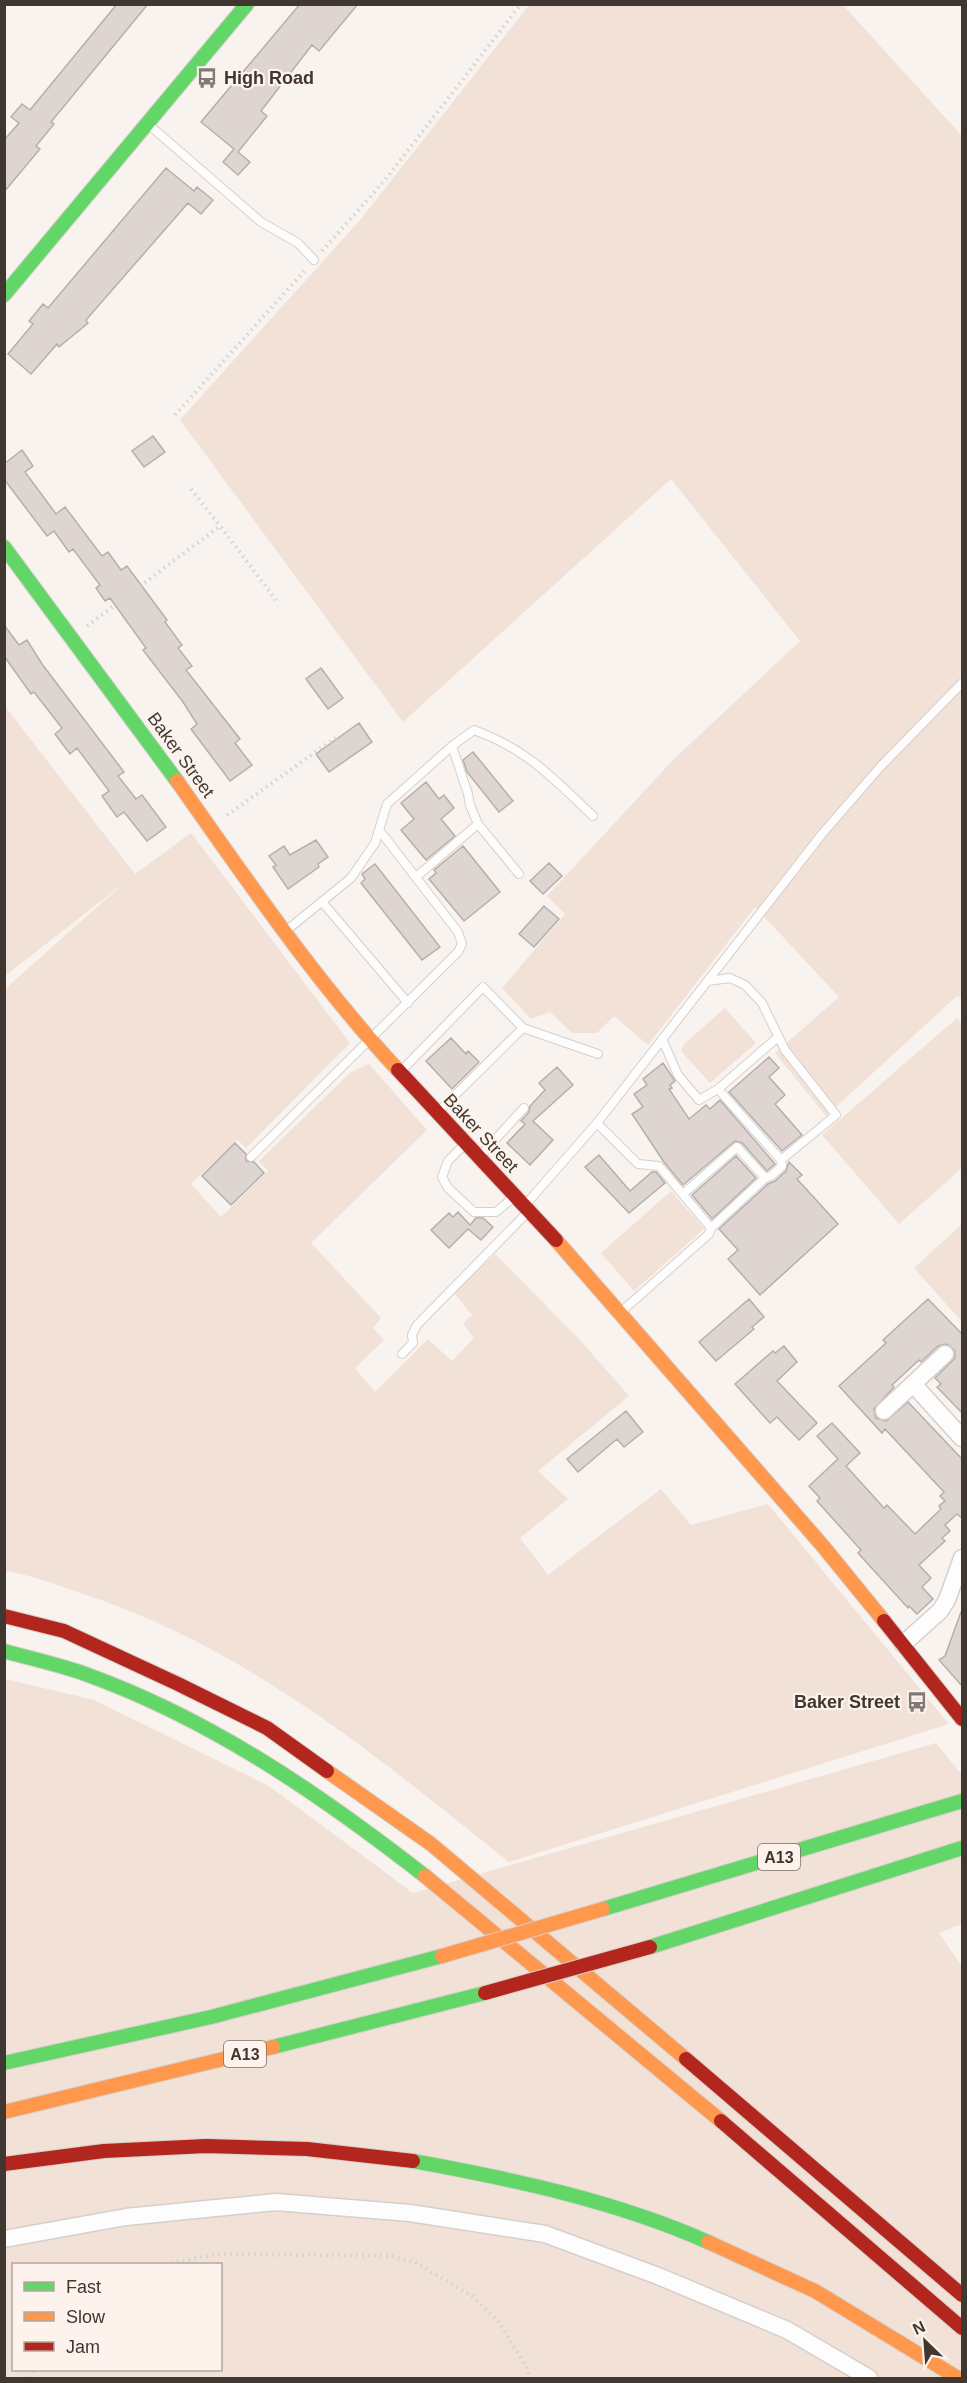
<svg xmlns="http://www.w3.org/2000/svg" width="967" height="2383" viewBox="0 0 967 2383" font-family="Arial,sans-serif">
<rect width="100%" height="100%" fill="#f9f3f0"/>
<path fill="#f1e1d6" fill-rule="evenodd" d="M529,5h314l119,131v864l-4,-5 -132,121 -51,-63 64,-56 -84,-90 -107,138 -34,-29 -17,17h-25l-22,-21 -19,7 -29,-31 63,-74 -18,-18 126,-136 127,-119 -129,-162 -268,243 -223,-302 181,-201z
M4,705l131,169 56,-41 159,210 -104,105 -8,-8 -47,44 30,33 47,-46 -9,-10 92,-89 18,-8 58,66 -116,113 70,75 -8,10 11,12 -29,28 20,24 53,-53 24,22 22,-23 -11,-15 9,-8 -18,-22 41,-39 84,85 50,57 -91,75 30,28 -48,39 28,37 113,-86 30,36 77,-21 181,220 -440,138c-132,-105 -262,-215 -426,-268 -26,-9 -51,-19 -78,-23v-582l119,-106 -119,93z
M725,1008l31,35 -46,40 -29,-32 3,-7z
M957,1018l5,6v144l-63,56 -77,-89z
M671,1191l33,38 -70,62 -33,-38z
M962,1224v98l-48,-54z
M5,1679l89,21 175,86 144,107 523,-150 26,32v149l-23,9 23,34v411h-957zM14,2264h206v106h-206z"/>
<path fill="#ded5d0" stroke="#b5aeaa" stroke-width="1.5" d="M117,4h31l-97,118 3,2 -18,22 4,3 -36,43v-52l15,-17 -8,-6 11,-13 8,6z
M300,4h58l-39,47 -7,-6 -51,66 6,5 -29,36 12,10 -12,13 -15,-13 11,-13 -33,-27z
M166,168l28,23 3,-4 16,13 -12,14 -13,-11 -102,117 2,3 -29,24 -2,-3 -26,30 -23,-20 25,-30 -4,-3 14,-17 5,4z
M153,436l12,16 -21,15 -12,-16z
M22,450l11,16 -8,6 31,42 9,-7 37,49 6,-4 13,18 6,-4 40,54 -2,2 17,23 -4,3 14,18 -6,4 54,69 -5,4 17,22 -22,16 -39,-52 6,-5 -14,-22 -40,-52 3,-2 -36,-50 -5,3 -9,-13 4,-3 -27,-36 -4,3 -15,-21 -7,5 -43,-57v-15z
M4,625l15,20 8,-5 15,24 82,108 -6,4 18,23 6,-4 24,32 -19,14 -23,-29 -7,5 -15,-21 7,-5 -32,-43 -7,6 -15,-20 7,-6 -28,-36 -3,2 -27,-38z
M321,668l22,30 -15,11 -22,-30z
M359,723l13,19 -43,30 -13,-18z
M473,752l40,49 -14,11 -32,-40 -4,-12z
M426,782l13,17 5,-4 10,13 -13,11 14,17 -29,24 -25,-30 13,-11 -13,-16z
M316,840l12,17 -10,7 1,3 -31,22 -15,-22 3,-2 -7,-9 15,-10 6,9z
M463,846l37,46 -36,29 -35,-42 7,-6 -2,-3z
M549,863l13,13 -19,18 -13,-13z
M375,864l65,83 -18,13 -61,-77 4,-4 -3,-5z
M544,906l15,13 -25,28 -15,-13z
M451,1038l15,16 2,-3 11,11 -27,27 -26,-28z
M769,1057l10,11 -10,9 16,18 -10,9 27,31 -20,16 -53,-59z
M663,1063l12,18 -5,4 2,3 -3,1 20,30 17,-14 4,4 10,-9 55,64 -8,7 -25,-28 -7,-2 -52,44 -19,-23 -32,-48 11,-7 -9,-13 13,-9 -4,-6z
M557,1067l16,18 -40,36 20,19 -23,25 -23,-22 18,-19 -4,-3 8,-9 1,-6 15,-16 -6,-7z
M235,1143l11,11v7l8,1 10,11 -33,32 -29,-29z
M599,1155l31,36 22,-19h4l9,11 -36,30 -44,-46z
M736,1156l20,22 -44,41 -20,-24z
M789,1162l13,13 -5,4 41,45 -78,71 -32,-36 10,-9 -19,-21 49,-45 7,-3 11,-10z
M458,1212l12,13 6,-7h7l10,9 -12,13 -13,-11 -19,19 -18,-18 18,-17 4,4z
M749,1299l15,18 -12,10 2,2 -38,32 -17,-19z
M928,1299l35,36v79l-26,-27 4,-3 -6,-6 20,-20v-7l-8,-7 -9,2 -17,16 -2,-2 -27,25 2,2 -20,22 2,9 10,3 22,-19 55,58v59l-6,-5 -12,11 5,6 -8,7 3,3 -26,24 12,13 -9,9 11,12 -16,15 -8,-8 -1,2 -50,-55 3,-3 -44,-49 3,-3 -11,-12 29,-27 -21,-23 15,-13 28,30 -14,13 38,42 3,-3 28,29 26,-25 -2,-3 6,-5 -5,-5 4,-4 -59,-63 -3,4 -43,-47 47,-43 -3,-3z
M784,1346l13,16 -20,19 40,42 -18,17 -22,-23 -7,6 -35,-39 38,-33 2,2z
M626,1411l17,21 -19,15 -7,-8 -39,33 -11,-13z
M961,1612h2v75l-24,-27 6,-4z"/>
<g fill="none" stroke-linecap="round" stroke-linejoin="round">
<g stroke="#d6cfcb" stroke-width="10">
<path id="lane" d="M148,124l113,98 37,21 16,17
M478,824l41,50
M416,877l62,-53 -8,-19 -2,-11 -16,-48
M323,903l85,100
M287,930l64,-52 24,-35 12,-39 65,-58 22,-16c53,19 80,49 119,86
M523,1028l75,26
M662,1039l16,36 21,25 19,-11 63,71 55,-45 -51,-65 -23,-47 -17,-18 -15,-7 -22,3
M402,1070l81,-83 40,41 -84,83
M718,1089l60,-52
M597,1123l41,41 21,2 52,62 54,-50 -28,-31 -54,47
M465,1144l-17,17 -6,16 6,11 26,24h22l18,-15
M481,1155l43,-47
M251,1157l207,-205 4,-8 -4,-12 -78,-101
M765,1178l6,-2 11,-10 -1,-6
M527,1203l70,-80 225,-289 59,-68 81,-83
M622,1311l87,-77 2,-6
M402,1354l11,-11 -1,-8 5,-10 110,-112"/>
</g>
<g stroke="#d6cfcb" stroke-width="19">
<path id="street" d="M913,1384l49,54
M884,1411l61,-57
M903,1644l37,-33 7,-11 15,-42
M4,2239l122,-22 150,-15 134,11 135,21 113,42 129,54 82,48"/>
</g>
<g stroke="#d6cfcb" stroke-width="16">
<path id="fast" d="M4,295l243,-291
M4,547l173,234
M4,1651c28,8 57,14 84,24 124,45 233,120 337,201
M603,1909l359,-108
M650,1947l312,-99
M273,2047l212,-54
M4,2063l207,-46 231,-61
M413,2161c99,18 203,40 295,81"/>
</g>
<g stroke="#d6cfcb" stroke-width="16">
<path id="slow" d="M177,781c70,99 138,200 221,289
M556,1240l266,305 62,76
M327,1771l104,73 255,215
M425,1876l296,245
M4,2112l269,-65
M708,2242l107,49 143,87"/>
</g>
<g stroke="#d6cfcb" stroke-width="16">
<path id="jam" d="M398,1070l158,170
M4,1616l60,15 114,53 89,44 60,43
M884,1621l78,98
M686,2059l276,236
M721,2121l241,207
M4,2164l100,-13 102,-5 101,3 106,12"/>
</g>
<path stroke="#d4d2d0" stroke-width="4" stroke-dasharray="1.5 4.5" stroke-linecap="butt" d="M322,251l63,-71 136,-176
M175,415l132,-147
M191,489l29,37
M87,626l133,-100 56,74
M227,815l111,-79
M165,2264l56,-10 170,2 24,6 57,34 27,26 29,48v8
M30,2378l3,-8"/>
<use href="#lane" stroke="#fefdfd" stroke-width="8"/>
<use href="#street" stroke="#fefdfd" stroke-width="16"/>
<use href="#fast" stroke="#63d668" stroke-width="14"/>
<use href="#slow" stroke="#ff974d" stroke-width="14"/>
<use href="#jam" stroke="#b3261e" stroke-width="14"/>
<g stroke="#d6cfcb" stroke-width="16" stroke-linecap="butt">
<path id="slow-bridge" d="M442,1956l161,-47"/>
</g>
<g stroke="#d6cfcb" stroke-width="16" stroke-linecap="butt">
<path id="jam-bridge" d="M485,1993l165,-46"/>
</g>
<use href="#slow-bridge" stroke="#ff974d" stroke-width="14"/>
<use href="#jam-bridge" stroke="#b3261e" stroke-width="14"/>
</g>
<defs>
<g id="bus-bare" transform="scale(1.62)"><path d="M-5-6H5V4H4V6H2V4H-2V6H-4V4H-5ZM-3.5-4V0h7V-4ZM-3.5 1.2v1.5H-2V1.2ZM2 1.2v1.5H3.5V1.2Z" fill="#817974" stroke="#fdf2ec" stroke-width="2.5" paint-order="stroke"/></g>
</defs>
<g fill-rule="evenodd">
<use href="#bus-bare" x="207" y="78"/>
<use href="#bus-bare" x="917" y="1702"/>
</g>
<g text-anchor="middle" dominant-baseline="central" stroke-width="4.5" stroke-linejoin="round" paint-order="stroke">
<g fill="#fdf2ec" stroke="#796f69" stroke-width="1.5">
<rect x="758" y="1844" width="42" height="26" rx="4.5"/>
<rect x="224" y="2041" width="42" height="26" rx="4.5"/>
</g>
<g font-size="16" font-weight="bold" fill="#413731">
<text x="779" y="1857">A13</text>
<text x="245" y="2054">A13</text>
</g>
<g font-size="18" font-weight="bold" fill="#413731" stroke="#fdf2ec" text-anchor="start">
<text x="224" y="78">High Road</text>
<text x="900" y="1702" text-anchor="end">Baker Street</text>
</g>
<g font-size="18" fill="#413731" stroke="#fdf2ec">
<text transform="translate(181 755) rotate(54)">Baker Street</text>
<text transform="translate(481 1133) rotate(47)">Baker Street</text>
</g>
</g>
<rect width="967" height="2383" fill="none" stroke="#413731" stroke-width="12"/>
<rect x="12" y="2263" width="210" height="108" fill="#fdf2ec" stroke="#b2a7a1" stroke-width="1.5"/>
<rect x="24" y="2282" width="30" height="9" fill="#63d668" stroke="#b2a7a1" stroke-width="1.5"/>
<text x="66" y="2293" font-size="18" fill="#413731">Fast</text>
<rect x="24" y="2312" width="30" height="9" fill="#ff974d" stroke="#b2a7a1" stroke-width="1.5"/>
<text x="66" y="2323" font-size="18" fill="#413731">Slow</text>
<rect x="24" y="2342" width="30" height="9" fill="#b3261e" stroke="#b2a7a1" stroke-width="1.5"/>
<text x="66" y="2353" font-size="18" fill="#413731">Jam</text>
<g transform="translate(925 2341) rotate(335)" stroke="#fdf2ec" stroke-width="4.5" paint-order="stroke">
<path d="M0-4.5L10 22L0 15L-10 22Z" fill="#413731"/>
<text y="-9" font-size="16" font-weight="bold" text-anchor="middle" fill="#413731">N</text>
</g>
</svg>
